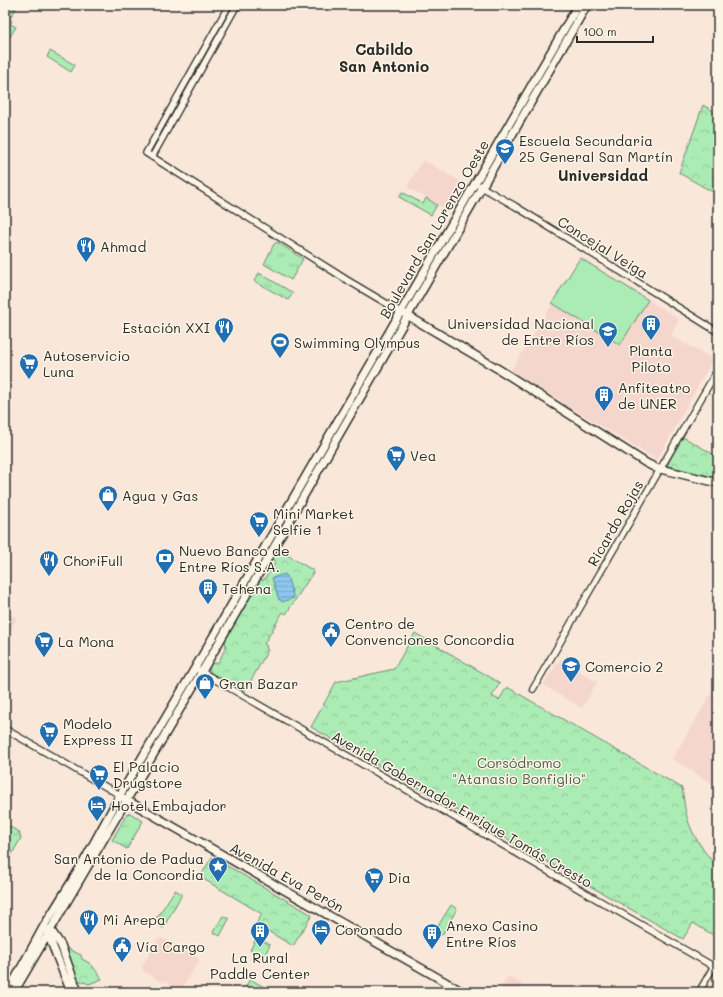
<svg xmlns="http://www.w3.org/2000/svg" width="723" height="997" viewBox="0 0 723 997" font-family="Mali,sans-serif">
<defs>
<pattern id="grass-tufts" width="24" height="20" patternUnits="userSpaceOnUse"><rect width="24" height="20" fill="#abebb4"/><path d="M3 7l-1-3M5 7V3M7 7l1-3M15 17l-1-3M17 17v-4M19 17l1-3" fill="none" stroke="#93ca9b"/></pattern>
<pattern id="park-crowns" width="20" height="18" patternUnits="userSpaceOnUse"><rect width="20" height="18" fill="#abebb4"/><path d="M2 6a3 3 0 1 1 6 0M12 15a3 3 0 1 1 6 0" fill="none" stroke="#93ca9b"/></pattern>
<pattern id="water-rules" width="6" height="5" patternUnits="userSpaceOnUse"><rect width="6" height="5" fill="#8cc7ec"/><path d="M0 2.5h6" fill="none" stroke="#79abcb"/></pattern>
</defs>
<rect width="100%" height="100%" fill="#f9e7da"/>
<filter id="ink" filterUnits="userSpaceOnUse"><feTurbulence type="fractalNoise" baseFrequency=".025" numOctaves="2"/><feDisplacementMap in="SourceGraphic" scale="8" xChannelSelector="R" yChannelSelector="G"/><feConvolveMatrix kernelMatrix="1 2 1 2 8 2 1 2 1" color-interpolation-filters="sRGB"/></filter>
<g filter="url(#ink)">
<path fill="#f5d6cc" d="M423,160l40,23 -16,27 -40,-23z
M581,257l98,62 -8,17 42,23 -56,101 -146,-89z
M11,615l6,3 -12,22v-15z
M560,659l37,23 -15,26 -37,-22 -1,-2z
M718,682v105l-46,-28z
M162,938l35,19 2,4 -20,31 -6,-2 2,-2 -10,-7 -3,1 -19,-11 -1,-4 2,-4 14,-24z
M508,976l15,9 -5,7 -7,-1 -1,1h-8l-2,-2z"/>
<path fill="url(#grass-tufts)" stroke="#6b8b70" d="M9,5l7,4 -7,10 3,2 -2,3 6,3 -11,18v-7l5,-9 -5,-4 2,-3 -2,-1v-10z
M50,51l25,14 -4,7 -24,-15z
M402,192l21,12 3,-6 11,7 -6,10 -32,-18z
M277,242l26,17 -12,21 -27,-16 10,-20z
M259,273l34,20 -5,7 -34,-19z
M130,813l13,8 -16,28 -15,-9 15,-26z
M5,824l14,8 2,6 -16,28z
M175,890l7,4 -19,34 -9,-6z
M451,905l6,4 -15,26 -7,-4z
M223,916l6,3 -9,17 -7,-4z
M250,979l19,11 -2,2h-10l-11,-6z"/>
<path fill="url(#park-crowns)" stroke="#6b8b70" d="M703,105l15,9v81l-39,-22z
M682,438h3l33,19v21l-50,-12v-2z
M276,551l6,1 32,19 -28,43 -3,-2 -19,32 3,2 -1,2 2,2 -20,36 -3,4h-4l-30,-17 -2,-6 3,-4h6l8,-16 -1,-7 35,-61 4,1 11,-17 -3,-5z
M415,633l85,50 -8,13 7,4 8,-13 175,101c2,10 2,19 5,29 5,19 18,36 31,51v70l-25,-15 -10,16 -372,-212 25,-45 58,-13z
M212,857l100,58 -19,31 -37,-22 6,-10 -62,-37z
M64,947l17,8 1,4 9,5 11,15 -13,5 -14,-5z"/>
<path fill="#abebb4" stroke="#6b8b70" d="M580,258l68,42 -28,45 -68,-42z
M257,937l13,8 -7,13 -13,-8z"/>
<path fill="url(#water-rules)" stroke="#65899f" d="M285,574l1,2h1l7,22 -12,4 -1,-2h-2l-7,-22z"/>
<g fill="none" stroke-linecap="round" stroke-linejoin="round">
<g stroke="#2b2b2b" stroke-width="8">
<path id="minor" d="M229,5l-83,148 201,127 54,32
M152,157l85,-152
M480,186l35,20 203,126
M195,668l523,301
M533,689l185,-320
M5,729l115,66
M699,992l19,-33"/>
</g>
<g stroke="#2b2b2b" stroke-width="10">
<path id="major" d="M405,314l95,56 146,93 10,5 62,15
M123,798l340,194
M50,929l11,16 17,47
M47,932l24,60
M8,992l36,-66 39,-63 37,-68 75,-127 383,-663
M14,992l207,-353 366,-634"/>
</g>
<use href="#minor" stroke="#fcf5e5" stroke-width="5.5"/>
<use href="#major" stroke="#fcf5e5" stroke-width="7"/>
</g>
</g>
<defs>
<g id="school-pin" transform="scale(1)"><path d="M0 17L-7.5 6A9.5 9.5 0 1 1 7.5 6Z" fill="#1f6fb2" stroke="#fcf5e5"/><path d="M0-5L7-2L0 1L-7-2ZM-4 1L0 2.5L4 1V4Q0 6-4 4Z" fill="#fff"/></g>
<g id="restaurant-pin" transform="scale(1)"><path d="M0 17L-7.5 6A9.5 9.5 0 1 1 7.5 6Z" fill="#1f6fb2" stroke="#fcf5e5"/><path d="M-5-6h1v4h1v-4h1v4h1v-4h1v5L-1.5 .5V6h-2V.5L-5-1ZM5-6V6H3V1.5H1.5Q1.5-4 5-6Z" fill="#fff"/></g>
<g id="building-pin" transform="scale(1)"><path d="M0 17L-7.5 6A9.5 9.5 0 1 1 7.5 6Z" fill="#1f6fb2" stroke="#fcf5e5"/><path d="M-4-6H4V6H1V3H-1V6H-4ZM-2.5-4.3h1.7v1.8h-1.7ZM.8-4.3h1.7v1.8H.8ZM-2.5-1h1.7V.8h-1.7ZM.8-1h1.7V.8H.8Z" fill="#fff"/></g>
<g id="university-pin" transform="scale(1)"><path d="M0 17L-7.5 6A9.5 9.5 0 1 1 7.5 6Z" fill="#1f6fb2" stroke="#fcf5e5"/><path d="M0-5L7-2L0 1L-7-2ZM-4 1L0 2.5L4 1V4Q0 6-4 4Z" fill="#fff"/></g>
<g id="stadium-pin" transform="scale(1)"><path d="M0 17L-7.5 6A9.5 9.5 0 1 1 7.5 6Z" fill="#1f6fb2" stroke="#fcf5e5"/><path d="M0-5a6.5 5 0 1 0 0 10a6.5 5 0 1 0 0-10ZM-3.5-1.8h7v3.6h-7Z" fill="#fff"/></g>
<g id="supermarket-pin" transform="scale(1)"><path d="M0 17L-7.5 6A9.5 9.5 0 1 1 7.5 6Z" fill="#1f6fb2" stroke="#fcf5e5"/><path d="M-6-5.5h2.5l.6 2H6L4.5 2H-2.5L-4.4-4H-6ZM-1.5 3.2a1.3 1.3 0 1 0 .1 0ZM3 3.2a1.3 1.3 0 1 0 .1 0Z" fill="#fff"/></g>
<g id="shop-pin" transform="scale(1)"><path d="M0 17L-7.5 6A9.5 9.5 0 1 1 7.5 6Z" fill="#1f6fb2" stroke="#fcf5e5"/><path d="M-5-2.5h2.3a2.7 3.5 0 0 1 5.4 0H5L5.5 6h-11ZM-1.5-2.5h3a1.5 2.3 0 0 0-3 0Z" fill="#fff"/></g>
<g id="bank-pin" transform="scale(1)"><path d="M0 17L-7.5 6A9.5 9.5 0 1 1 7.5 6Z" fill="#1f6fb2" stroke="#fcf5e5"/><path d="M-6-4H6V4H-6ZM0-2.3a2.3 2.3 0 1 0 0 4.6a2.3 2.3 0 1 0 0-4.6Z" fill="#fff"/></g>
<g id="civic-pin" transform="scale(1)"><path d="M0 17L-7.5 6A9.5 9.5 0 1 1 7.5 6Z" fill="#1f6fb2" stroke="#fcf5e5"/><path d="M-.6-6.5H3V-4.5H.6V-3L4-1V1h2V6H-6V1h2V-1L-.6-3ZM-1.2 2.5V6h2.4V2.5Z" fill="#fff"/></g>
<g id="hotel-pin" transform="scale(1)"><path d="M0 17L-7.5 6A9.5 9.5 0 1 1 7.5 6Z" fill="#1f6fb2" stroke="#fcf5e5"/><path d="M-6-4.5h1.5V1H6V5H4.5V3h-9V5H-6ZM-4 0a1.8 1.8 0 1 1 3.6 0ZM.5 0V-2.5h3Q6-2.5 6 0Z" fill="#fff"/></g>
<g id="sight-pin" transform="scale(1)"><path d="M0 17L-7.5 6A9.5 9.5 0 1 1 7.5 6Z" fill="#1f6fb2" stroke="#fcf5e5"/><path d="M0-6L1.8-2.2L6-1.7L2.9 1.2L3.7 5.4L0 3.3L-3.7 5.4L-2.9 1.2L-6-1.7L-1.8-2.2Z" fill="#fff"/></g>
</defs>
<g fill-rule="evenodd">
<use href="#school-pin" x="505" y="148"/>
<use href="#restaurant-pin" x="86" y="246"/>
<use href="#building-pin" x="651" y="324"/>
<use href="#restaurant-pin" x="224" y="327"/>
<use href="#university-pin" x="608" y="331"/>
<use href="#stadium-pin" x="280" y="342"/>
<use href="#supermarket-pin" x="29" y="363"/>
<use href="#building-pin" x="604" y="395"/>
<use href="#supermarket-pin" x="396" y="455"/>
<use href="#shop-pin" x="108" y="495"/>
<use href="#supermarket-pin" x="259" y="521"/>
<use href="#bank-pin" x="165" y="558"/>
<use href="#restaurant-pin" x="49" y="560"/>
<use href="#building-pin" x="208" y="588"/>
<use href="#civic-pin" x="331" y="631"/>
<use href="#supermarket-pin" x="44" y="641"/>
<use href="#school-pin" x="571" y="666"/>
<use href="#shop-pin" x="205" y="683"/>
<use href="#supermarket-pin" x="49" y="731"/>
<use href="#supermarket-pin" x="99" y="774"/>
<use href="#hotel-pin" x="97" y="805"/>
<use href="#sight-pin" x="218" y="866"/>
<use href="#supermarket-pin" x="374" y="877"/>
<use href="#restaurant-pin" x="89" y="919"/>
<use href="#hotel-pin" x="321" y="929"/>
<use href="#building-pin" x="260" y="931"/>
<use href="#building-pin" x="432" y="933"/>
<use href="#civic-pin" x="122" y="946"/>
</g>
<g text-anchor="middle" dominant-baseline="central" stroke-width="3" stroke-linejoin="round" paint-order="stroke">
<g font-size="14" fill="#2b2b2b" stroke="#fcf5e5" text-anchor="start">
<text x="519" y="140">Escuela Secundaria<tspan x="519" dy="16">25 General San Martín</tspan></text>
<text x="100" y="246">Ahmad</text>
<text x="594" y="323" text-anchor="end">Universidad Nacional<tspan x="594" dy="16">de Entre Ríos</tspan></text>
<text x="210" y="327" text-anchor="end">Estación XXI</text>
<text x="294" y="342">Swimming Olympus</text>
<text x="651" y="350" text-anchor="middle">Planta<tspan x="651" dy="16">Piloto</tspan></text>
<text x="43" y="355">Autoservicio<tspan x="43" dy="16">Luna</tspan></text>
<text x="618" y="387">Anfiteatro<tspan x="618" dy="16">de UNER</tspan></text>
<text x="410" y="455">Vea</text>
<text x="122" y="495">Agua y Gas</text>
<text x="273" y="513">Mini Market<tspan x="273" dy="16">Selfie 1</tspan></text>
<text x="179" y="550">Nuevo Banco de<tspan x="179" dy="16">Entre Ríos S.A.</tspan></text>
<text x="63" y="560">ChoriFull</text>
<text x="222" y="588">Tehena</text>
<text x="345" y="623">Centro de<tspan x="345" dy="16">Convenciones Concordia</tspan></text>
<text x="58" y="641">La Mona</text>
<text x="585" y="666">Comercio 2</text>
<text x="219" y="683">Gran Bazar</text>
<text x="63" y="723">Modelo<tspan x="63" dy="16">Express II</tspan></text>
<text x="113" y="766">El Palacio<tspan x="113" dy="16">Drugstore</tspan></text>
<text x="111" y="805">Hotel Embajador</text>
<text x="204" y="858" text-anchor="end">San Antonio de Padua<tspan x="204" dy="16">de la Concordia</tspan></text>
<text x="388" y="877">Dia</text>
<text x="103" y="919">Mi Arepa</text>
<text x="446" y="925">Anexo Casino<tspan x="446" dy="16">Entre Ríos</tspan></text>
<text x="335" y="929">Coronado</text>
<text x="136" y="946">Vía Cargo</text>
<text x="260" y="957" text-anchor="middle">La Rural<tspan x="260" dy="16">Paddle Center</tspan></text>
</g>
<g font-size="14" fill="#2b2b2b" stroke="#fcf5e5">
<text transform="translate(434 229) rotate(-60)">Boulevard San Lorenzo Oeste</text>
<text transform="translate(603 247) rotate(32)">Concejal Veiga</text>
<text transform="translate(615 523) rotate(-60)">Ricardo Rojas</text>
<text transform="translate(462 809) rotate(30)">Avenida Gobernador Enrique Tomás Cresto</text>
<text transform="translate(287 877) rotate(29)">Avenida Eva Perón</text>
</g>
<g font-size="14" fill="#4b5b4d" stroke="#fcf5e5">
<text x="519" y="762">Corsódromo<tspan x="519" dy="16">"Atanasio Bonfiglio"</tspan></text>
</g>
<g font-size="15" font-weight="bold" fill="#2b2b2b" stroke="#fcf5e5">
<text x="384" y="49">Cabildo<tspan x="384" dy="17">San Antonio</tspan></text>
<text x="603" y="175">Universidad</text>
</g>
</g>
<rect width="723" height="997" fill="none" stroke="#fcf5e5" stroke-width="20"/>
<rect x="10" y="10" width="703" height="977" fill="none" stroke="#2b2b2b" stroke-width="1.5" filter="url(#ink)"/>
<path d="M577 36v6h76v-6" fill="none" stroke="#2b2b2b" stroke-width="2"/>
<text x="583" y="36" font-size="12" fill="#2b2b2b" stroke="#fcf5e5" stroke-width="3" paint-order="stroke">100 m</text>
</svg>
